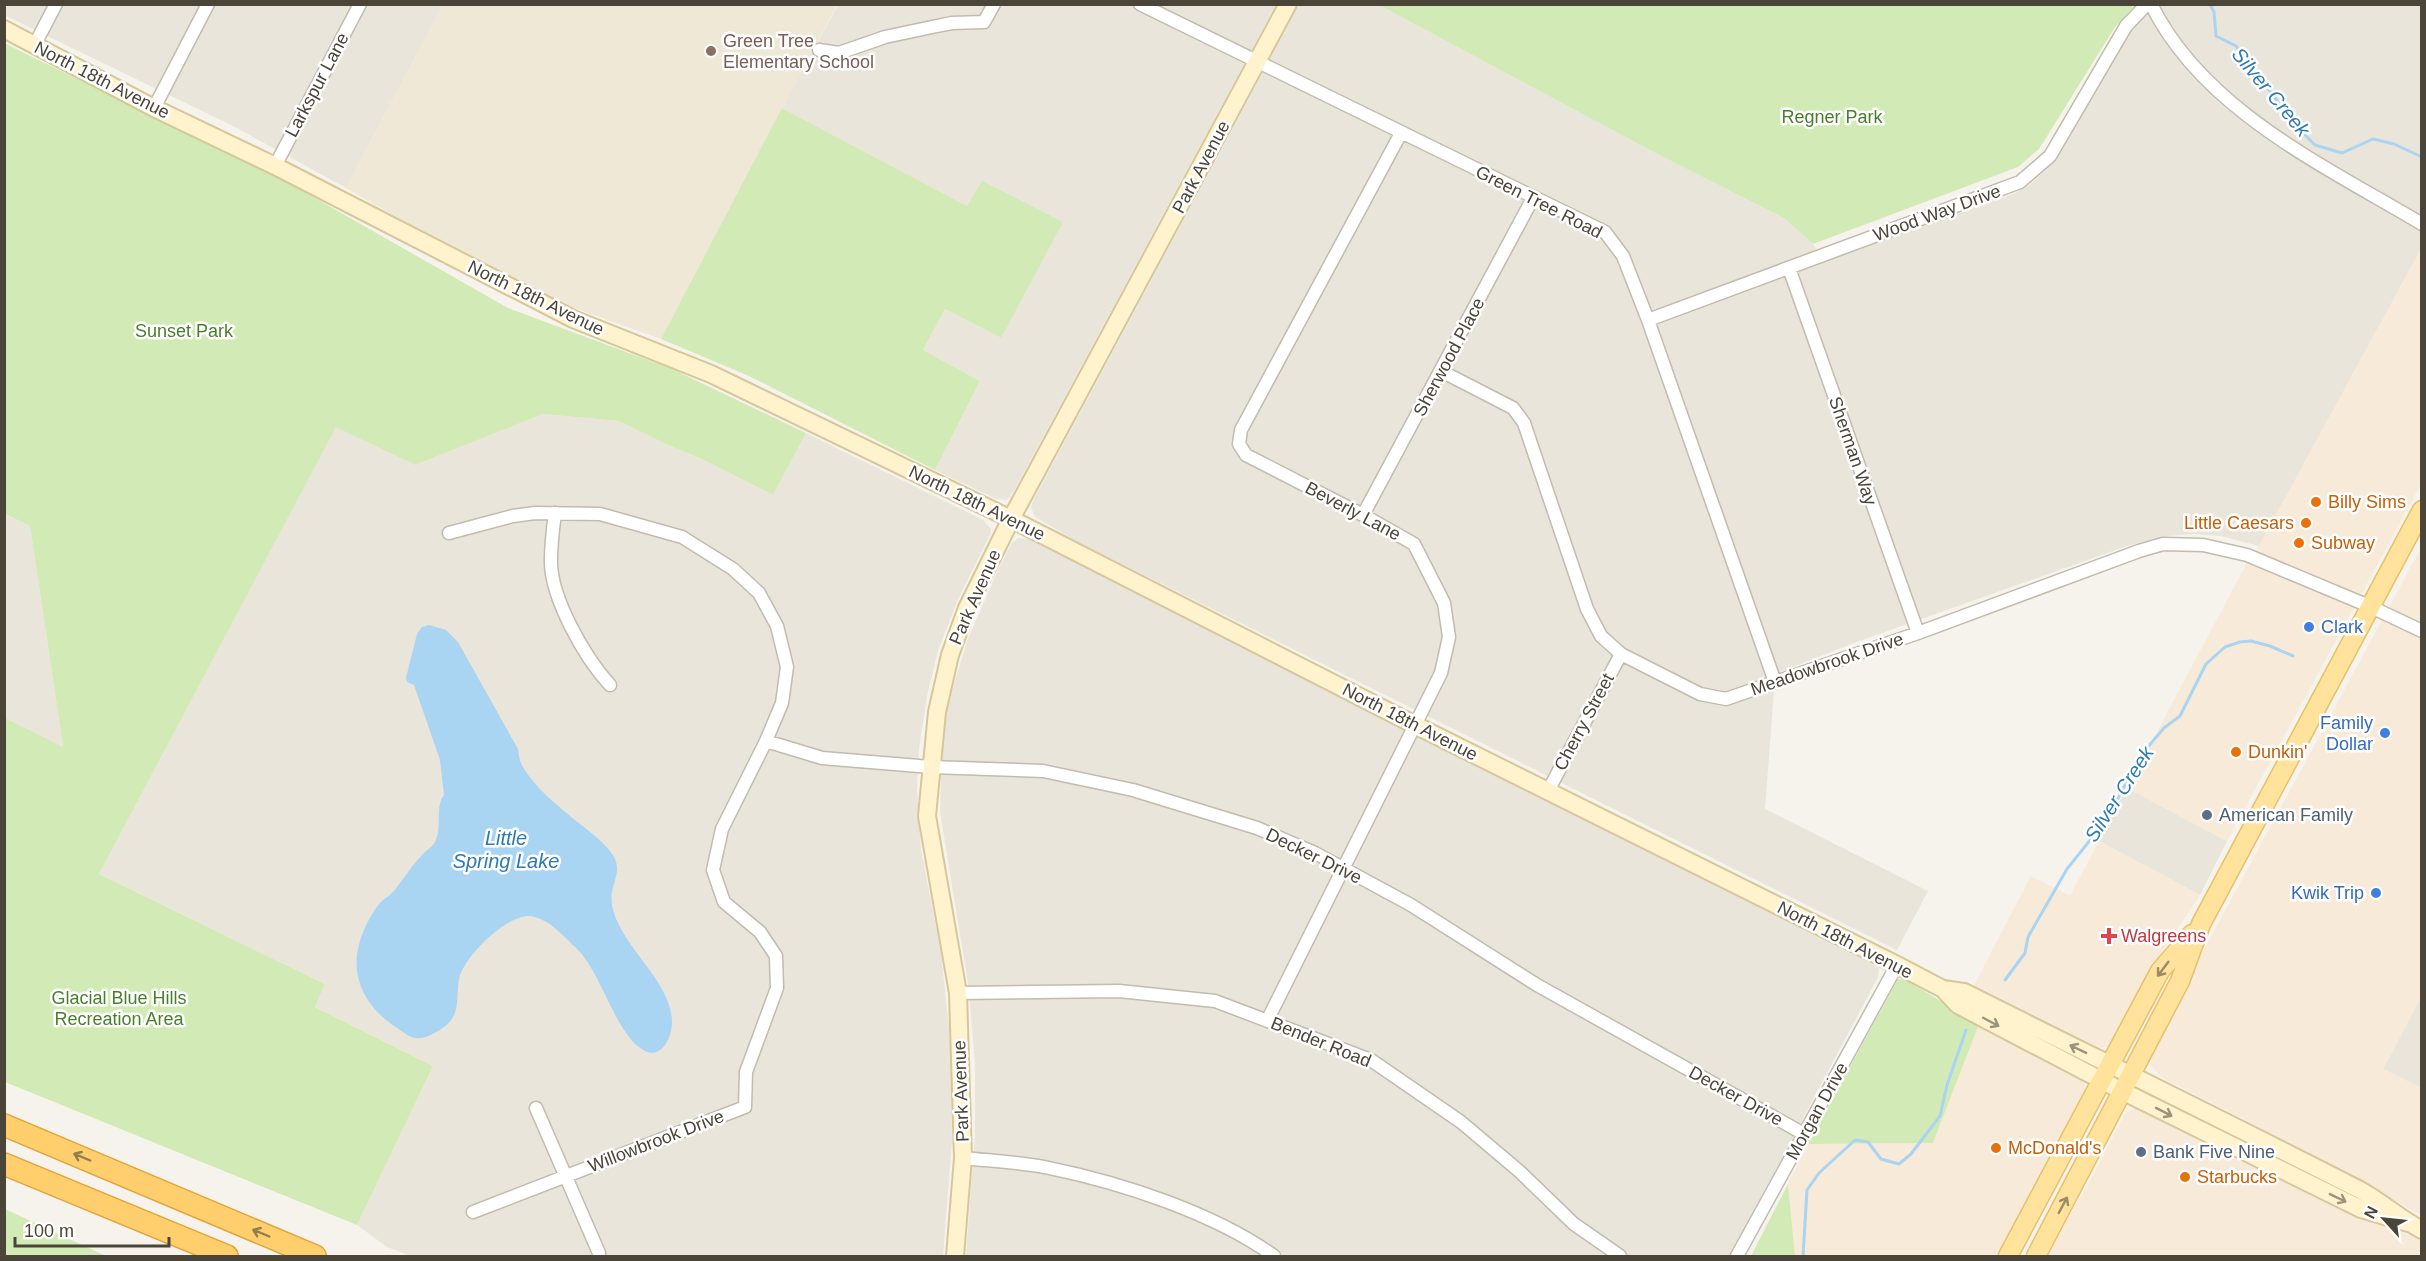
<svg xmlns="http://www.w3.org/2000/svg" width="2426" height="1261" viewBox="0 0 2426 1261" font-family="Arial,sans-serif">
<rect width="100%" height="100%" fill="#f6f3ec"/>
<path fill="#eae5da" d="M4,5h439l-97,183 -113,-62 -227,-110z
M838,5h438l-260,482 -9,13 -11,-1 -61,-29 45,-89 -57,-31 22,-41 56,29 -34,-132 -185,-98z
M1299,5h80l282,151 123,62 29,26 12,17 188,-67 14,-7 19,-17 10,-13 67,-120 14,-16 24,-12v-4h260v244l-162,297 -38,-10 -28,-2 -26,2 -40,10 -276,98 -83,33 6,14 -9,118 163,82 -31,59 -821,-409 -41,-24 -4,-10 3,-8z
M543,414l76,7 47,23 40,17 67,34 33,-62 177,87 8,9v4l-33,66 -20,52 -11,45 -8,52 -2,40 4,62 20,102 9,87 2,102 -9,115h-532l-24,-9 -30,-22 76,-159 -118,-59 10,-23 -226,-110 237,-448 79,39z
M4,514l26,12 33,222 -58,-30z
M1018,538l10,1 851,429 -1,9 -148,279h-764l9,-120v-74l-7,-79 -28,-171 2,-64 7,-47 18,-60 31,-71 13,-26z
M2127,788l100,53 -27,54 -101,-54z
M2421,997v91l-38,-19z"/>
<path fill="#f7ead8" d="M2421,249v235l-194,357 -100,-53 121,-227 11,-15z
M2421,548v449l-38,72 38,19v127l-145,-77 -30,-18 -85,-43 -11,-13 2,-12 47,-93z
M2099,841l101,54 -43,64 -44,83 -4,4 -10,2 -126,-61 58,-111 39,20z
M1979,1024l101,55 5,6 1,7 -87,164h-204l-7,-72 20,-40 125,-1z
M2136,1107l132,66 154,68 -1,15h-376l42,-69 38,-73z"/>
<path fill="#efe8d6" d="M443,5h394l-176,334 -120,-43 -58,-30 -137,-78z"/>
<path fill="#d2eab5" d="M1379,5h756l-20,22 -76,122 -21,18 -205,77 -29,-26 -123,-62z
M4,43l281,138 223,127 164,61 134,64 -33,62 -67,-34 -40,-17 -47,-23 -76,-7 -128,51 -79,-38 -237,447 226,110 -10,23 118,59 -76,159 -352,-143v-364l58,29 -33,-221 -25,-12z
M782,108l185,98 15,-25 81,41 -62,116 -56,-29 -22,41 57,31 -45,89 -186,-94 -88,-37z
M1898,979h4l7,3 70,42 -46,119 -125,1z
M1788,1184l7,72h-44z
M5,1209l101,47h-101z"/>
<path fill="#a9d4f2" d="M429,625l17,5 12,12 60,107c1,5 1,11 4,16 10,21 44,48 62,62 10,8 24,19 30,30 7,13 0,23 -2,35 -2,9 2,23 6,31 14,31 54,64 54,99 0,14 -9,37 -27,29 -29,-14 -43,-79 -69,-103 -13,-12 -24,-26 -41,-31 -24,-8 -72,40 -76,62 -3,18 2,36 -15,48 -7,5 -20,13 -29,11 -6,-1 -13,-7 -18,-10 -27,-17 -46,-46 -39,-79 3,-15 12,-35 23,-47 4,-4 8,-6 12,-10 11,-13 20,-29 33,-41 4,-3 8,-6 10,-11 6,-14 -1,-34 8,-45l-4,-35 -26,-75 -7,-3 -1,-4 11,-44 5,-7z"/>
<g fill="none" stroke-linecap="round" stroke-linejoin="round">
<path stroke="#a9d4f2" stroke-width="3" d="M2210,4l4,8 2,24 20,10 61,81 18,18 27,8 31,-14 21,5 28,13
M2005,980l20,-27 3,-16 39,-68 40,-50 34,-64 23,-27 16,-12 26,-52 19,-17 15,-5 11,-1 19,5 23,10
M1803,1256l4,-66 12,-17 36,-33 13,2 13,17 18,5 12,-10 29,-38 7,-31 19,-55"/>
<g stroke="#c2bbae" stroke-width="15">
<path id="street" d="M1140,4l465,228 18,24 25,64 127,362
M2151,4c52,106 174,162 271,220
M34,46l22,-42
M819,50l20,3 46,-16 47,-10 20,-4 32,-1 10,-18
M154,108l54,-104
M275,166l85,-162
M1789,268l129,365
M1648,320l372,-138 30,-26 76,-130 21,-22
M1441,371l72,37 11,15 63,186 14,27 20,18 79,40 26,5 192,-66 221,-82 24,-7 40,1 44,10 122,51 53,25
M555,513c-2,15 -4,31 -4,47 -1,37 34,98 59,125
M1363,515l170,-317
M449,533l64,-17 22,-3 65,1 82,23 51,32 26,24 18,33 10,41 -5,36 -16,38 -44,88 -9,41 11,32 36,30 16,24 1,32 -31,84 -1,35 -272,105
M766,741l56,17 109,9 112,4 90,19 124,38 58,25 96,52 126,80 267,149
M1548,791l73,-137
M958,993l161,-2 96,10 156,59 90,62 58,49 55,53 46,32
M1268,1019l173,-346 8,-36 -5,-34 -30,-59 -51,-29 -117,-60 -7,-11 2,-14 160,-297
M536,1108l63,145
M963,1158c28,3 58,4 86,10 73,15 165,45 225,88
M1737,1256l160,-291"/>
</g>
<g stroke="#d6c79b" stroke-width="20">
<path id="secondary" d="M4,29l150,79 121,58 298,153 138,55 300,145 404,206 482,240 46,24 15,16 164,86 239,118 47,14
M1943,989l21,3c132,66 265,131 396,198 22,12 40,29 62,40
M955,1256l8,-98 -5,-165 -31,-177 10,-104 13,-57 17,-47 44,-89 277,-515"/>
</g>
<g stroke="#e6c16a" stroke-width="21">
<path id="primary" d="M2008,1256l152,-285 32,-37
M2036,1256l144,-275 21,-57 221,-414"/>
</g>
<g stroke="#e0a43c" stroke-width="24">
<path id="highway" d="M4,1125l311,131
M4,1164l223,92"/>
</g>
<use href="#street" stroke="#fff" stroke-width="12"/>
<use href="#secondary" stroke="#fff3cd" stroke-width="16"/>
<use href="#primary" stroke="#ffe39c" stroke-width="18"/>
<use href="#highway" stroke="#ffcf6e" stroke-width="21"/>
</g>
<defs><path id="oneway-shaft" d="M-6 0H5M1.5-3L5.5 0L1.5 3" fill="none" stroke-width="1.6" stroke-linecap="round" stroke-linejoin="round" transform="scale(1.5)"/></defs>
<g stroke="#9c8c66">
<use href="#oneway-shaft" transform="translate(2163 969) rotate(127)"/>
<use href="#oneway-shaft" transform="translate(2063 1205) rotate(-62)"/>
</g>
<g stroke="#9c937c">
<use href="#oneway-shaft" transform="translate(1991 1022) rotate(28)"/>
<use href="#oneway-shaft" transform="translate(2078 1049) rotate(-154)"/>
<use href="#oneway-shaft" transform="translate(2164 1112) rotate(27)"/>
<use href="#oneway-shaft" transform="translate(2338 1198) rotate(26)"/>
</g>
<g stroke="#937c4e">
<use href="#oneway-shaft" transform="translate(82 1157) rotate(-157)"/>
<use href="#oneway-shaft" transform="translate(261 1233) rotate(-157)"/>
</g>
<circle fill="#8d6e63" stroke="#fff" stroke-width="2" cx="711" cy="51" r="6"/>
<g fill="#e8710a" stroke="#fff" stroke-width="2">
<circle cx="2316" cy="502" r="6"/>
<circle cx="2306" cy="523" r="6"/>
<circle cx="2299" cy="543" r="6"/>
<circle cx="2236" cy="752" r="6"/>
<circle cx="1996" cy="1148" r="6"/>
<circle cx="2185" cy="1177" r="6"/>
</g>
<g fill="#3f7fe0" stroke="#fff" stroke-width="2">
<circle cx="2309" cy="627" r="6"/>
<circle cx="2385" cy="733" r="6"/>
<circle cx="2376" cy="893" r="6"/>
</g>
<g fill="#5c6f8a" stroke="#fff" stroke-width="2">
<circle cx="2207" cy="815" r="6"/>
<circle cx="2141" cy="1152" r="6"/>
</g>
<path fill="#e0444e" stroke="#fff" stroke-width="2" d="M2106 927h6v6h6v6h-6v6h-6v-6h-6v-6h6z"/>
<g text-anchor="middle" dominant-baseline="central" stroke-width="5" stroke-linejoin="round" paint-order="stroke">
<g font-size="18" fill="#785e54" stroke="#fff" text-anchor="start">
<text x="723" y="41">Green Tree<tspan x="723" dy="21">Elementary School</tspan></text>
</g>
<g font-size="18" fill="#4b4439" stroke="#fff">
<text transform="translate(102 80) rotate(27)">North 18th Avenue</text>
<text transform="translate(317 85) rotate(-62)">Larkspur Lane</text>
<text transform="translate(1201 167) rotate(-62)">Park Avenue</text>
<text transform="translate(1539 202) rotate(27)">Green Tree Road</text>
<text transform="translate(1937 213) rotate(-20)">Wood Way Drive</text>
<text transform="translate(536 298) rotate(26)">North 18th Avenue</text>
<text transform="translate(1449 357) rotate(-62)">Sherwood Place</text>
<text transform="translate(1853 451) rotate(71)">Sherman Way</text>
<text transform="translate(977 503) rotate(26)">North 18th Avenue</text>
<text transform="translate(1353 511) rotate(28)">Beverly Lane</text>
<text transform="translate(975 597) rotate(-66)">Park Avenue</text>
<text transform="translate(1827 664) rotate(-19)">Meadowbrook Drive</text>
<text transform="translate(1410 722) rotate(27)">North 18th Avenue</text>
<text transform="translate(1584 722) rotate(-62)">Cherry Street</text>
<text transform="translate(1314 856) rotate(26)">Decker Drive</text>
<text transform="translate(1845 940) rotate(27)">North 18th Avenue</text>
<text transform="translate(1321 1042) rotate(22)">Bender Road</text>
<text transform="translate(961 1091) rotate(-92)">Park Avenue</text>
<text transform="translate(1736 1096) rotate(29)">Decker Drive</text>
<text transform="translate(1817 1111) rotate(-61)">Morgan Drive</text>
<text transform="translate(656 1141) rotate(-21)">Willowbrook Drive</text>
</g>
<g font-size="18" fill="#4a7f2a" stroke="#fff">
<text x="1832" y="117">Regner Park</text>
<text x="184" y="331">Sunset Park</text>
<text x="119" y="998">Glacial Blue Hills<tspan x="119" dy="21">Recreation Area</tspan></text>
</g>
<g font-size="18" fill="#c56008" stroke="#fff" text-anchor="start">
<text x="2328" y="502">Billy Sims</text>
<text x="2294" y="523" text-anchor="end">Little Caesars</text>
<text x="2311" y="543">Subway</text>
<text x="2248" y="752">Dunkin'</text>
<text x="2008" y="1148">McDonald's</text>
<text x="2197" y="1177">Starbucks</text>
</g>
<g font-size="18" fill="#366cbe" stroke="#fff" text-anchor="end">
<text x="2321" y="627" text-anchor="start">Clark</text>
<text x="2373" y="723">Family<tspan x="2373" dy="21">Dollar</tspan></text>
<text x="2364" y="893">Kwik Trip</text>
</g>
<g font-size="18" fill="#4e5e75" stroke="#fff" text-anchor="start">
<text x="2219" y="815">American Family</text>
<text x="2153" y="1152">Bank Five Nine</text>
</g>
<g font-size="18" fill="#be3a42" stroke="#fff" text-anchor="start">
<text x="2121" y="936">Walgreens</text>
</g>
<g font-size="20" font-style="italic" fill="#2e7ab2" stroke="#fff">
<text transform="translate(2271 92) rotate(50)">Silver Creek</text>
<text transform="translate(2119 794) rotate(-57)">Silver Creek</text>
<text x="506" y="838">Little<tspan x="506" dy="23">Spring Lake</tspan></text>
</g>
</g>
<rect width="2426" height="1261" fill="none" stroke="#4b4439" stroke-width="12"/>
<g transform="translate(2384 1219) rotate(297)" stroke="#ffffff" stroke-width="4.5" paint-order="stroke">
<path d="M0-4.5L10 22L0 15L-10 22Z" fill="#4b4439"/>
<text y="-9" font-size="16" font-weight="bold" text-anchor="middle" fill="#4b4439">N</text>
</g>
<path d="M15 1237v9h154v-9" fill="none" stroke="#4b4439" stroke-width="3"/>
<text x="24" y="1237" font-size="18" fill="#4b4439" stroke="#ffffff" stroke-width="4.5" paint-order="stroke">100 m</text>
</svg>
